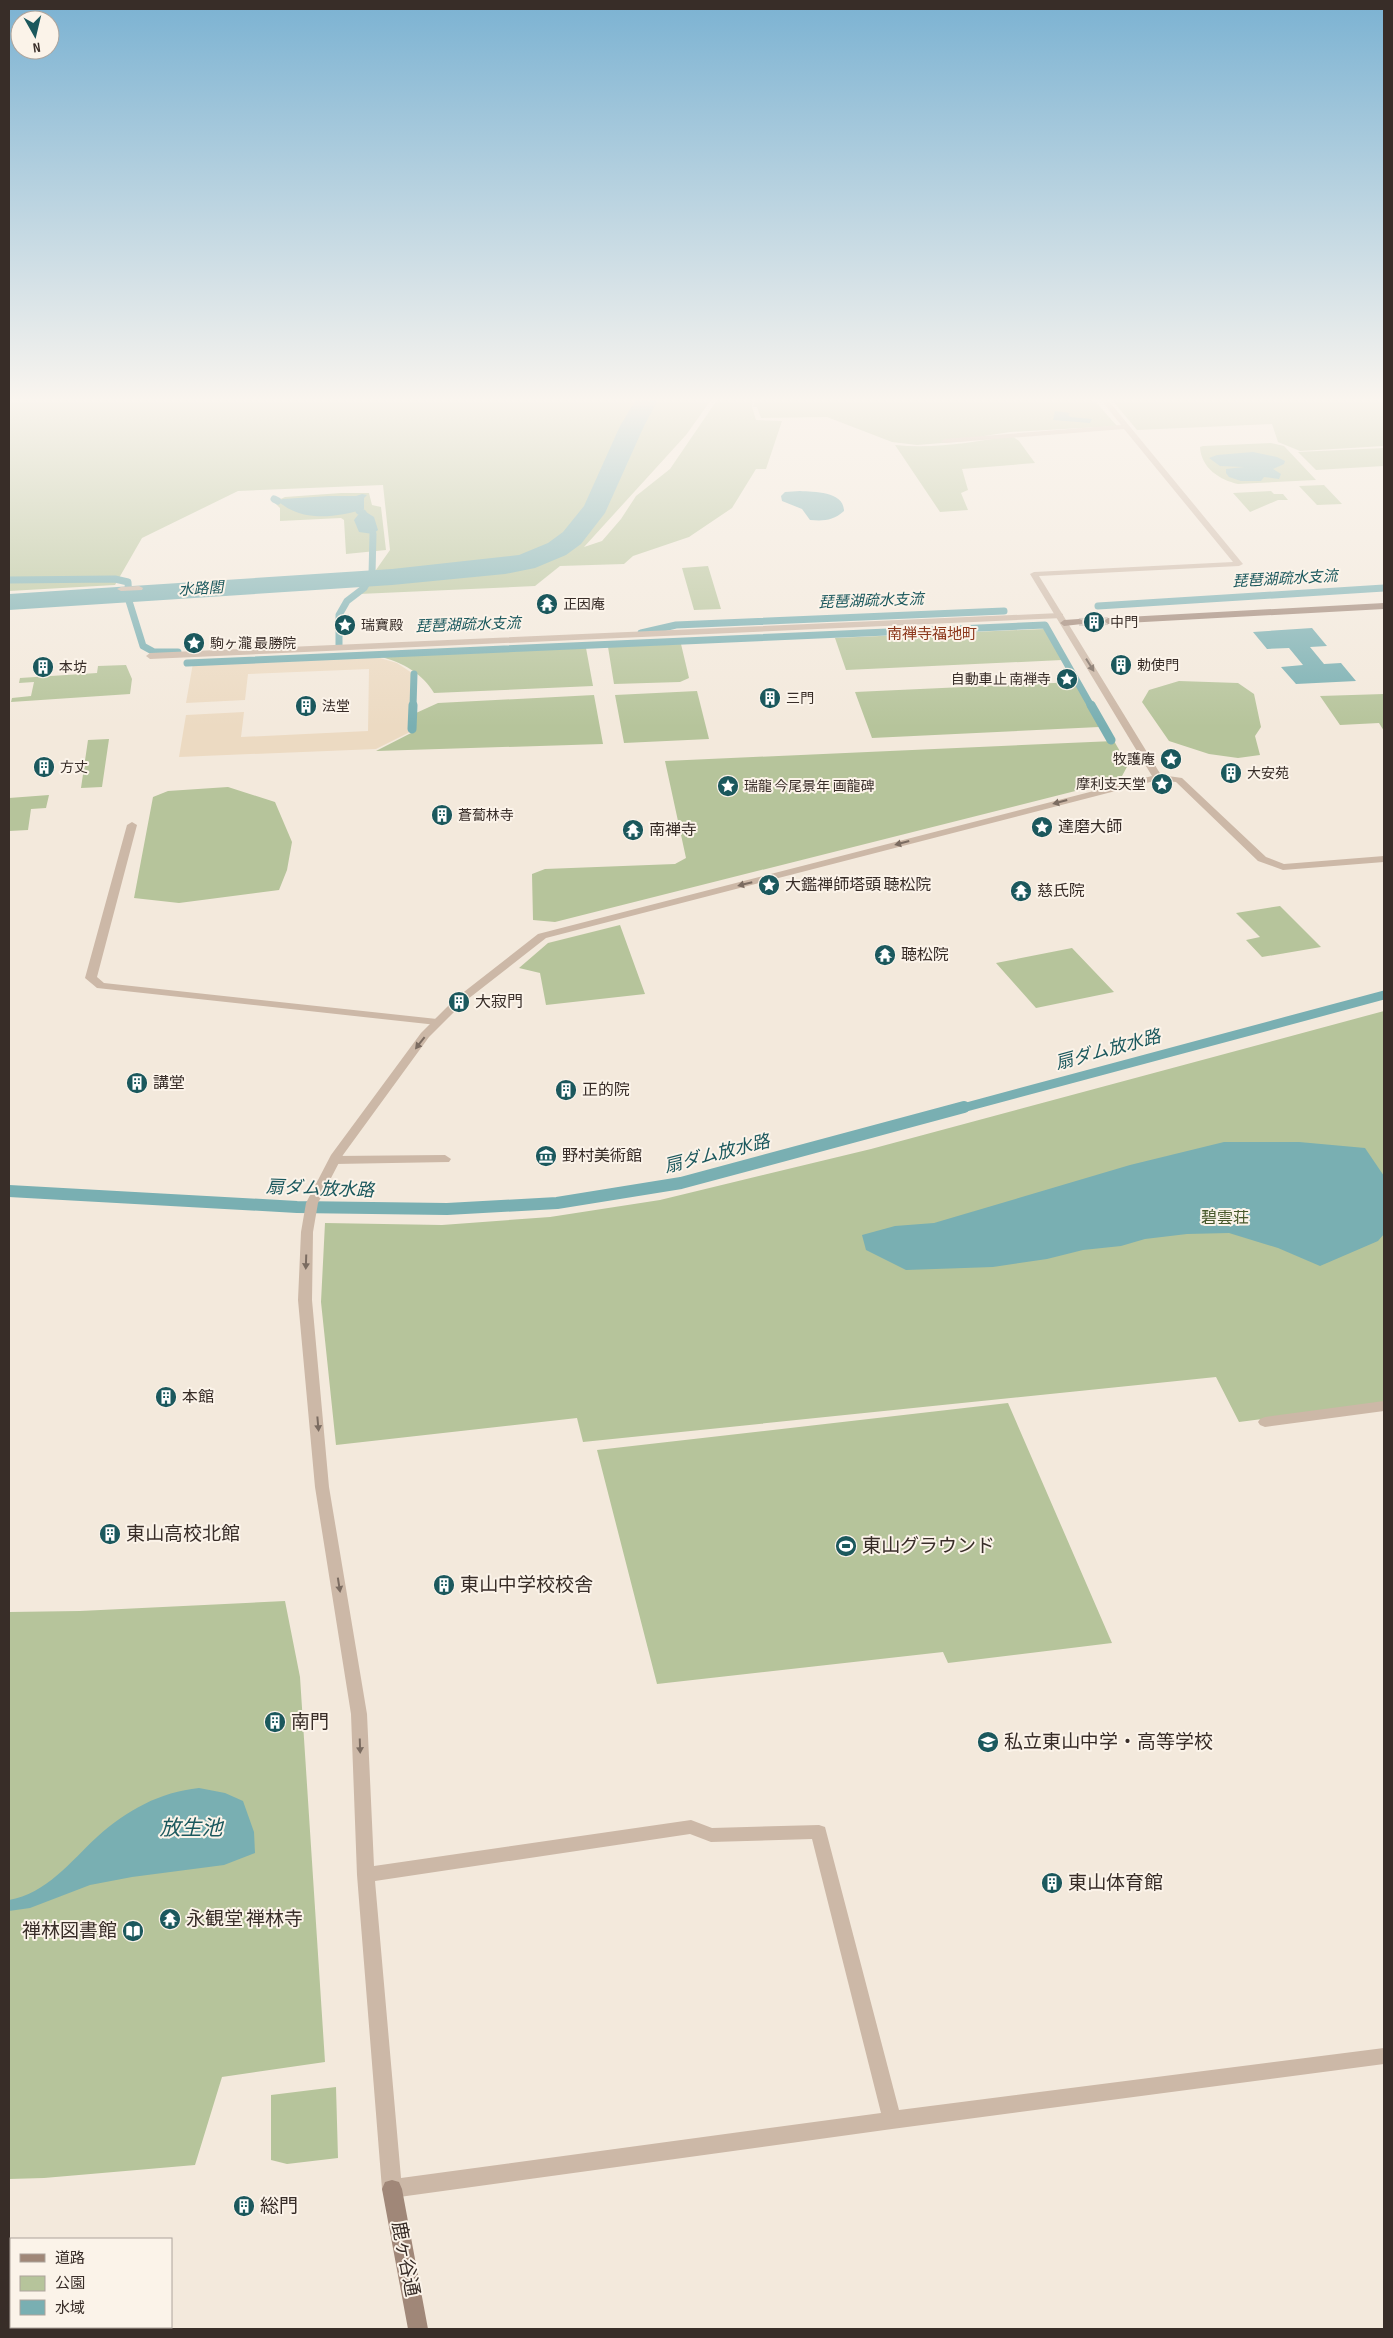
<svg xmlns="http://www.w3.org/2000/svg" width="1393" height="2338" viewBox="0 0 1393 2338" font-family="'Sofia Sans Condensed','Noto Sans JP',sans-serif">
<rect width="100%" height="100%" fill="#f3e9dc"/>
<path fill="#b6c49b" d="M9,400h702l-25,35 -102,112 18,-6 19,-22 15,-23 34,-27 47,-69h36l-1,7 4,13 26,1 -16,48h-10l-24,39 -43,29 -56,19 -9,8 -64,2 -25,20 -176,8 31,-44 -7,-65 -145,6 -96,47 -27,47 -106,6z
M755,400h339l23,26 -107,6 -26,4 -17,5 -50,4 -25,-3 -65,-25 -66,1 -4,-11h-4z
M1112,400h272v46l-84,5 -22,-9 -6,-18 -135,6z
M1012,436l7,5 16,22 -73,6 6,21 -7,3 7,17 -28,2 -45,-67c40,4 78,-3 117,-9z
M1271,443l13,3 32,34 -78,4c-18,-4 -37,-16 -38,-37l3,-1z
M1384,448v18l-68,4 -18,-18z
M1324,485l18,19 -25,1 -18,-19z
M1271,491l3,3h9l5,6h-10l-28,12 -17,-19z
M341,493h28l3,12 9,2 5,43 -40,4 -2,-34 -3,-2 -61,3v-13l-6,-6 11,-5z
M708,566l13,43 -27,1 -12,-42z
M1044,629l18,31 -216,10 -11,-32z
M681,644l8,34 -9,4 -66,2 -6,-37z
M586,648l7,38 -159,7c-11,-19 -32,-31 -53,-36z
M126,665l6,14 -2,15 -119,8 1,-4 19,-2 3,-14 -15,1 1,-5 77,-5 1,-7z
M1179,681l59,2 16,11 7,33 -6,9 5,19 -22,3 -29,-4 -40,-13 -27,-39 7,-12z
M1075,682l24,45 -227,11 -17,-46z
M697,691l12,48 -85,4 -9,-48z
M1384,694v37l-5,-8 -39,2 -20,-29z
M594,695l9,49 -227,7 39,-20 1,-18 22,-10z
M109,739l-7,48 -21,1 7,-48z
M1114,741l14,24 -6,11 -11,6 -556,140 -22,-2 -1,-46 13,-5 130,-5 11,-6 -21,-97z
M228,787l47,15 17,40 -5,28 -8,20 -100,13 -45,-5 19,-101 15,-6z
M49,795l-3,13 -15,1 -3,21 -19,1v-33z
M1280,906l41,41 -59,10 -16,-17 14,-3 -24,-24z
M620,925l25,69 -99,11 -6,-32 -21,-5 29,-25z
M1072,948l42,44 -78,16 -40,-45z
M1384,1011v392l-145,19 -23,-45 -633,65 -6,-24 -241,27 -15,-143 4,-79 117,2 108,-8 110,-17 211,-51z
M1008,1403l104,240 -164,20 -5,-11 -286,32 -60,-234z
M285,1601l15,76 25,385 -103,15 -27,88 -151,13 -35,1v-567l71,-1z
M336,2087l2,71 -51,6 -16,-4v-65z"/>
<path fill="#ecdac2" d="M373,656l24,7 15,10 -2,59 -34,17 -197,8 7,-42 58,-3 -3,25 127,-6 1,-62 -121,5 -3,26 -59,3 7,-40z"/>
<path fill="#79afb2" d="M1055,411l15,2 -2,2 2,2 22,2 -2,4 -37,-3z
M1253,452l24,5 8,4 -1,3 -11,5 8,5 -2,5 -15,-2 -3,4h-20l-12,-4 -3,-4v-4l18,-2 -24,-1 -11,-8 8,-3z
M800,491c14,1 44,0 44,20 -11,10 -21,10 -34,9l-8,-11 -20,-8 -1,-5 4,-4z
M362,494l5,1 -3,3v11c-29,9 -63,13 -86,-8l5,-2 46,-3h27z
M366,512l8,5 4,13 -5,4 -14,-2 -5,-12 4,-5z
M1312,628l15,18 -17,1 14,17 17,-1 15,18 -60,3 -15,-17 22,-2 -14,-17 -22,1 -14,-17z
M1224,1142h75l66,6 19,28v58l-6,7 -58,25 -42,-18 -49,-15 -42,1 -42,5 -24,7 -38,4 -36,9 -54,8 -87,3 -40,-20 -4,-15 33,-9 39,-3 196,-58z
M199,1788l26,5 18,8 11,31 1,21 -31,12 -92,12 -42,8 -60,23 -21,3v-11c37,-6 62,-39 88,-63 30,-27 63,-45 102,-49z"/>
<g fill="none" stroke-linecap="round" stroke-linejoin="round">
<path stroke="#79afb2" stroke-width="7" d="M274,499l4,2
M359,511l4,2
M9,580l106,-1 13,3 1,19 14,45 11,6h24
M1098,606l286,-18
M641,633l35,-8 328,-14
M339,646v-31l8,-14 17,-13 8,-14 1,-40
M187,663l858,-38 46,81
M413,706l1,-32"/>
<path stroke="#79afb2" stroke-width="9" d="M1091,705l20,35
M412,729l1,-24
M959,1109l425,-114"/>
<path stroke="#79afb2" stroke-width="12" d="M9,1191l288,16 150,2 110,-6 124,-20 283,-76"/>
<path fill="#79afb2" fill-rule="evenodd" d="M636,400h22l-14,26 -39,87 -24,31 -15,11 -31,13 -30,6 -113,11 -383,25v-16l383,-25 127,-14 29,-12 15,-11 21,-26 36,-80z"/>
<path stroke="#cec3b8" stroke-width="11" stroke-dasharray="11 5" stroke-linecap="butt" d="M453,1007l11,-10"/>
<path stroke="#cec3b8" stroke-width="8" stroke-dasharray="8 4" stroke-linecap="butt" d="M1079,622l29,-1"/>
<path fill="#ccb8a7" fill-rule="evenodd" d="M139,586l4,2 -1,2 -21,1 -4,-2 4,-2z
M1060,613l3,1v4l-913,41 -4,-3 4,-3z
M132,822l5,3 -40,152 7,6 333,36 6,3 -6,3 -340,-37 -12,-10 42,-153z
M445,1155l6,4 -2,3 -114,2 -6,-4 6,-4z"/>
<path fill="#ccb8a7" fill-rule="evenodd" d="M1101,400h7l135,164 -4,2 -200,10 122,199 21,3 84,79 18,7 100,-8v6l-101,8 -25,-9 -82,-79 -18,-2 -612,158 -78,61h-8l-2,-2 2,-2 78,-61 614,-158 -122,-202 4,-2 199,-10 -109,-133 -179,14 -4,-2 4,-2 176,-14z
M453,1004l6,3 -30,30 -86,118 -25,48 -5,29 -1,68 17,187 38,227 7,152 317,-46 21,8 107,-3 6,2 74,283 485,-62v16l-492,65 -500,69 -7,-2 -3,-7 -25,-314 -6,-161 -36,-227 -17,-187 3,-68 5,-29 25,-48 90,-122 28,-28zM690,1834l21,8 101,-3 69,274 -480,65 -26,-297z
M1384,1401v10l-119,16 -5,-2 -2,-3 2,-3 5,-2z"/>
<path fill="#a08778" fill-rule="evenodd" d="M1384,603v6l-276,15 -4,-3 4,-3z
M1079,619l3,1v4l-18,2 -4,-3 4,-3z
M392,2180l7,2 3,7 26,140h-20l-26,-140 3,-7z"/>
</g>
<defs><path id="oneway-solid" d="M-6-.8H1V-3.2L6.5 0L1 3.2V.8H-6Z" transform="scale(1.25)"/></defs>
<g fill="#7b6c61">
<use href="#oneway-solid" transform="translate(1090 665) rotate(58)"/>
<use href="#oneway-solid" transform="translate(1060 802) rotate(165)"/>
<use href="#oneway-solid" transform="translate(902 843) rotate(165)"/>
<use href="#oneway-solid" transform="translate(745 884) rotate(166)"/>
<use href="#oneway-solid" transform="translate(420 1043) rotate(128)"/>
<use href="#oneway-solid" transform="translate(306 1262) rotate(92)"/>
<use href="#oneway-solid" transform="translate(318 1424) rotate(85)"/>
<use href="#oneway-solid" transform="translate(339 1585) rotate(81)"/>
<use href="#oneway-solid" transform="translate(360 1746) rotate(88)"/>
</g>
<linearGradient id="sky" x2="0" y2="1"><stop stop-color="#7bb2d2"/><stop offset="0.55" stop-color="#faf5ef"/><stop offset="1" stop-color="#faf5ef" stop-opacity="0"/></linearGradient>
<rect width="1393" height="727" fill="url(#sky)"/>
<defs>
<g id="temple-disc" transform="scale(1.125)"><circle r="9.5" fill="#1b585d" stroke="#fbf3e9"/><path d="M0-6L5-2H3V0L6.5 2.5H4V6H1.5V3h-3V6H-4V2.5H-6.5L-3 0V-2H-5Z" fill="#fff"/></g>
<g id="building-disc" transform="scale(1.125)"><circle r="9.5" fill="#1b585d" stroke="#fbf3e9"/><path d="M-4-6H4V6H1V3H-1V6H-4ZM-2.5-4.3h1.7v1.8h-1.7ZM.8-4.3h1.7v1.8H.8ZM-2.5-1h1.7V.8h-1.7ZM.8-1h1.7V.8H.8Z" fill="#fff"/></g>
<g id="sight-disc" transform="scale(1.125)"><circle r="9.5" fill="#1b585d" stroke="#fbf3e9"/><path d="M0-6L1.8-2.2L6-1.7L2.9 1.2L3.7 5.4L0 3.3L-3.7 5.4L-2.9 1.2L-6-1.7L-1.8-2.2Z" fill="#fff"/></g>
<g id="museum-disc" transform="scale(1.125)"><circle r="9.5" fill="#1b585d" stroke="#fbf3e9"/><path d="M0-6L6-3V-2H-6V-3ZM-5-1h2V3h-2ZM-1-1h2V3h-2ZM3-1h2V3H3ZM-6 4H6V6H-6Z" fill="#fff"/></g>
<g id="stadium-disc" transform="scale(1.125)"><circle r="9.5" fill="#1b585d" stroke="#fbf3e9"/><path d="M0-5a6.5 5 0 1 0 0 10a6.5 5 0 1 0 0-10ZM-3.5-1.8h7v3.6h-7Z" fill="#fff"/></g>
<g id="school-disc" transform="scale(1.125)"><circle r="9.5" fill="#1b585d" stroke="#fbf3e9"/><path d="M0-5L7-2L0 1L-7-2ZM-4 1L0 2.5L4 1V4Q0 6-4 4Z" fill="#fff"/></g>
<g id="library-disc" transform="scale(1.125)"><circle r="9.5" fill="#1b585d" stroke="#fbf3e9"/><path d="M-6-4Q-3-5.5-.7-3.5V5Q-3 3-6 4ZM6-4Q3-5.5 .7-3.5V5Q3 3 6 4Z" fill="#fff"/></g>
</defs>
<g fill-rule="evenodd">
<use href="#temple-disc" x="547" y="604"/>
<use href="#building-disc" x="1094" y="622"/>
<use href="#sight-disc" x="345" y="625"/>
<use href="#sight-disc" x="194" y="643"/>
<use href="#building-disc" x="1121" y="665"/>
<use href="#building-disc" x="43" y="667"/>
<use href="#sight-disc" x="1067" y="679"/>
<use href="#building-disc" x="770" y="698"/>
<use href="#building-disc" x="306" y="706"/>
<use href="#sight-disc" x="1171" y="759"/>
<use href="#building-disc" x="44" y="767"/>
<use href="#building-disc" x="1231" y="773"/>
<use href="#sight-disc" x="1162" y="784"/>
<use href="#sight-disc" x="728" y="786"/>
<use href="#building-disc" x="442" y="815"/>
<use href="#sight-disc" x="1042" y="827"/>
<use href="#temple-disc" x="633" y="830"/>
<use href="#sight-disc" x="769" y="885"/>
<use href="#temple-disc" x="1021" y="891"/>
<use href="#temple-disc" x="885" y="955"/>
<use href="#building-disc" x="459" y="1002"/>
<use href="#building-disc" x="137" y="1083"/>
<use href="#building-disc" x="566" y="1090"/>
<use href="#museum-disc" x="546" y="1156"/>
<use href="#building-disc" x="166" y="1397"/>
<use href="#building-disc" x="110" y="1534"/>
<use href="#stadium-disc" x="846" y="1546"/>
<use href="#building-disc" x="444" y="1585"/>
<use href="#building-disc" x="275" y="1722"/>
<use href="#school-disc" x="988" y="1742"/>
<use href="#building-disc" x="1052" y="1883"/>
<use href="#temple-disc" x="170" y="1919"/>
<use href="#library-disc" x="133" y="1931"/>
<use href="#building-disc" x="244" y="2206"/>
</g>
<g text-anchor="middle" dominant-baseline="central" stroke-width="4" stroke-linejoin="round" paint-order="stroke">
<g font-size="14" fill="#382d28" stroke="#fbf3e9" text-anchor="start">
<text x="563" y="604">正因庵</text>
<text x="1110" y="622">中門</text>
<text x="361" y="625">瑞寶殿</text>
<text x="210" y="643">駒ヶ瀧 最勝院</text>
<text x="1137" y="665">勅使門</text>
<text x="59" y="667">本坊</text>
<text x="1051" y="679" text-anchor="end">自動車止 南禅寺</text>
<text x="786" y="698">三門</text>
<text x="322" y="706">法堂</text>
<text x="1155" y="759" text-anchor="end">牧護庵</text>
<text x="60" y="767">方丈</text>
<text x="1247" y="773">大安苑</text>
<text x="1146" y="784" text-anchor="end">摩利支天堂</text>
<text x="744" y="786">瑞龍 今尾景年 画龍碑</text>
<text x="458" y="815">蒼蔔林寺</text>
</g>
<g font-size="15" font-style="italic" fill="#1b585d" stroke="#fbf3e9">
<text transform="translate(1285 579) rotate(-3)">琵琶湖疏水支流</text>
<text transform="translate(201 589) rotate(-4)">水路閣</text>
<text transform="translate(871 601) rotate(-2)">琵琶湖疏水支流</text>
<text transform="translate(468 625) rotate(-2)">琵琶湖疏水支流</text>
</g>
<g font-size="15" fill="#8c381c" stroke="#fbf3e9">
<text x="932" y="634">南禅寺福地町</text>
</g>
<g font-size="16" fill="#382d28" stroke="#fbf3e9" text-anchor="start">
<text x="1058" y="827">達磨大師</text>
<text x="649" y="830">南禅寺</text>
<text x="785" y="885">大鑑禅師塔頭 聴松院</text>
<text x="1037" y="891">慈氏院</text>
<text x="901" y="955">聴松院</text>
<text x="475" y="1002">大寂門</text>
<text x="153" y="1083">講堂</text>
<text x="582" y="1090">正的院</text>
<text x="562" y="1156">野村美術館</text>
<text x="182" y="1397">本館</text>
</g>
<g font-size="16" fill="#47582a" stroke="#fbf3e9">
<text x="1225" y="1218">碧雲荘</text>
</g>
<g font-size="18" font-style="italic" fill="#1b585d" stroke="#fbf3e9">
<text transform="translate(1108 1050) rotate(-15)">扇ダム放水路</text>
<text transform="translate(717 1154) rotate(-14)">扇ダム放水路</text>
<text transform="translate(320 1189) rotate(2)">扇ダム放水路</text>
</g>
<g font-size="19" fill="#382d28" stroke="#fbf3e9" text-anchor="start">
<text x="126" y="1534">東山高校北館</text>
<text x="862" y="1546">東山グラウンド</text>
<text x="460" y="1585">東山中学校校舎</text>
<text x="291" y="1722">南門</text>
<text x="1004" y="1742">私立東山中学・高等学校</text>
<text x="1068" y="1883">東山体育館</text>
<text x="186" y="1919">永観堂 禅林寺</text>
<text x="117" y="1931" text-anchor="end">禅林図書館</text>
<text x="260" y="2206">総門</text>
</g>
<g font-size="19" fill="#382d28" stroke="#fbf3e9">
<text transform="translate(405 2259) rotate(79)">鹿ヶ谷通</text>
</g>
<g font-size="21" font-style="italic" fill="#1b585d" stroke="#fbf3e9">
<text x="191" y="1828">放生池</text>
</g>
</g>
<rect width="1393" height="2338" fill="none" stroke="#382d28" stroke-width="20"/>
<rect x="10" y="2238" width="162" height="90" fill="#fbf3e9" stroke="#ada49c"/>
<rect x="20" y="2254" width="25" height="8" fill="#a08778" stroke="#ada49c"/>
<text x="55" y="2263" font-size="15" fill="#382d28">道路</text>
<rect x="20" y="2276" width="25" height="15" fill="#b6c49b" stroke="#ada49c"/>
<text x="55" y="2288" font-size="15" fill="#382d28">公園</text>
<rect x="20" y="2300" width="25" height="15" fill="#79afb2" stroke="#ada49c"/>
<text x="55" y="2313" font-size="15" fill="#382d28">水域</text>
<g transform="translate(35 35) rotate(172)"><circle r="24" fill="#fbf3e9" stroke="#ada49c"/>
<path d="M0-4L9 19L0 12L-9 19Z" fill="#1b585d"/>
<text y="-8" font-size="14" font-weight="bold" text-anchor="middle" fill="#382d28">N</text>
</g>
</svg>
